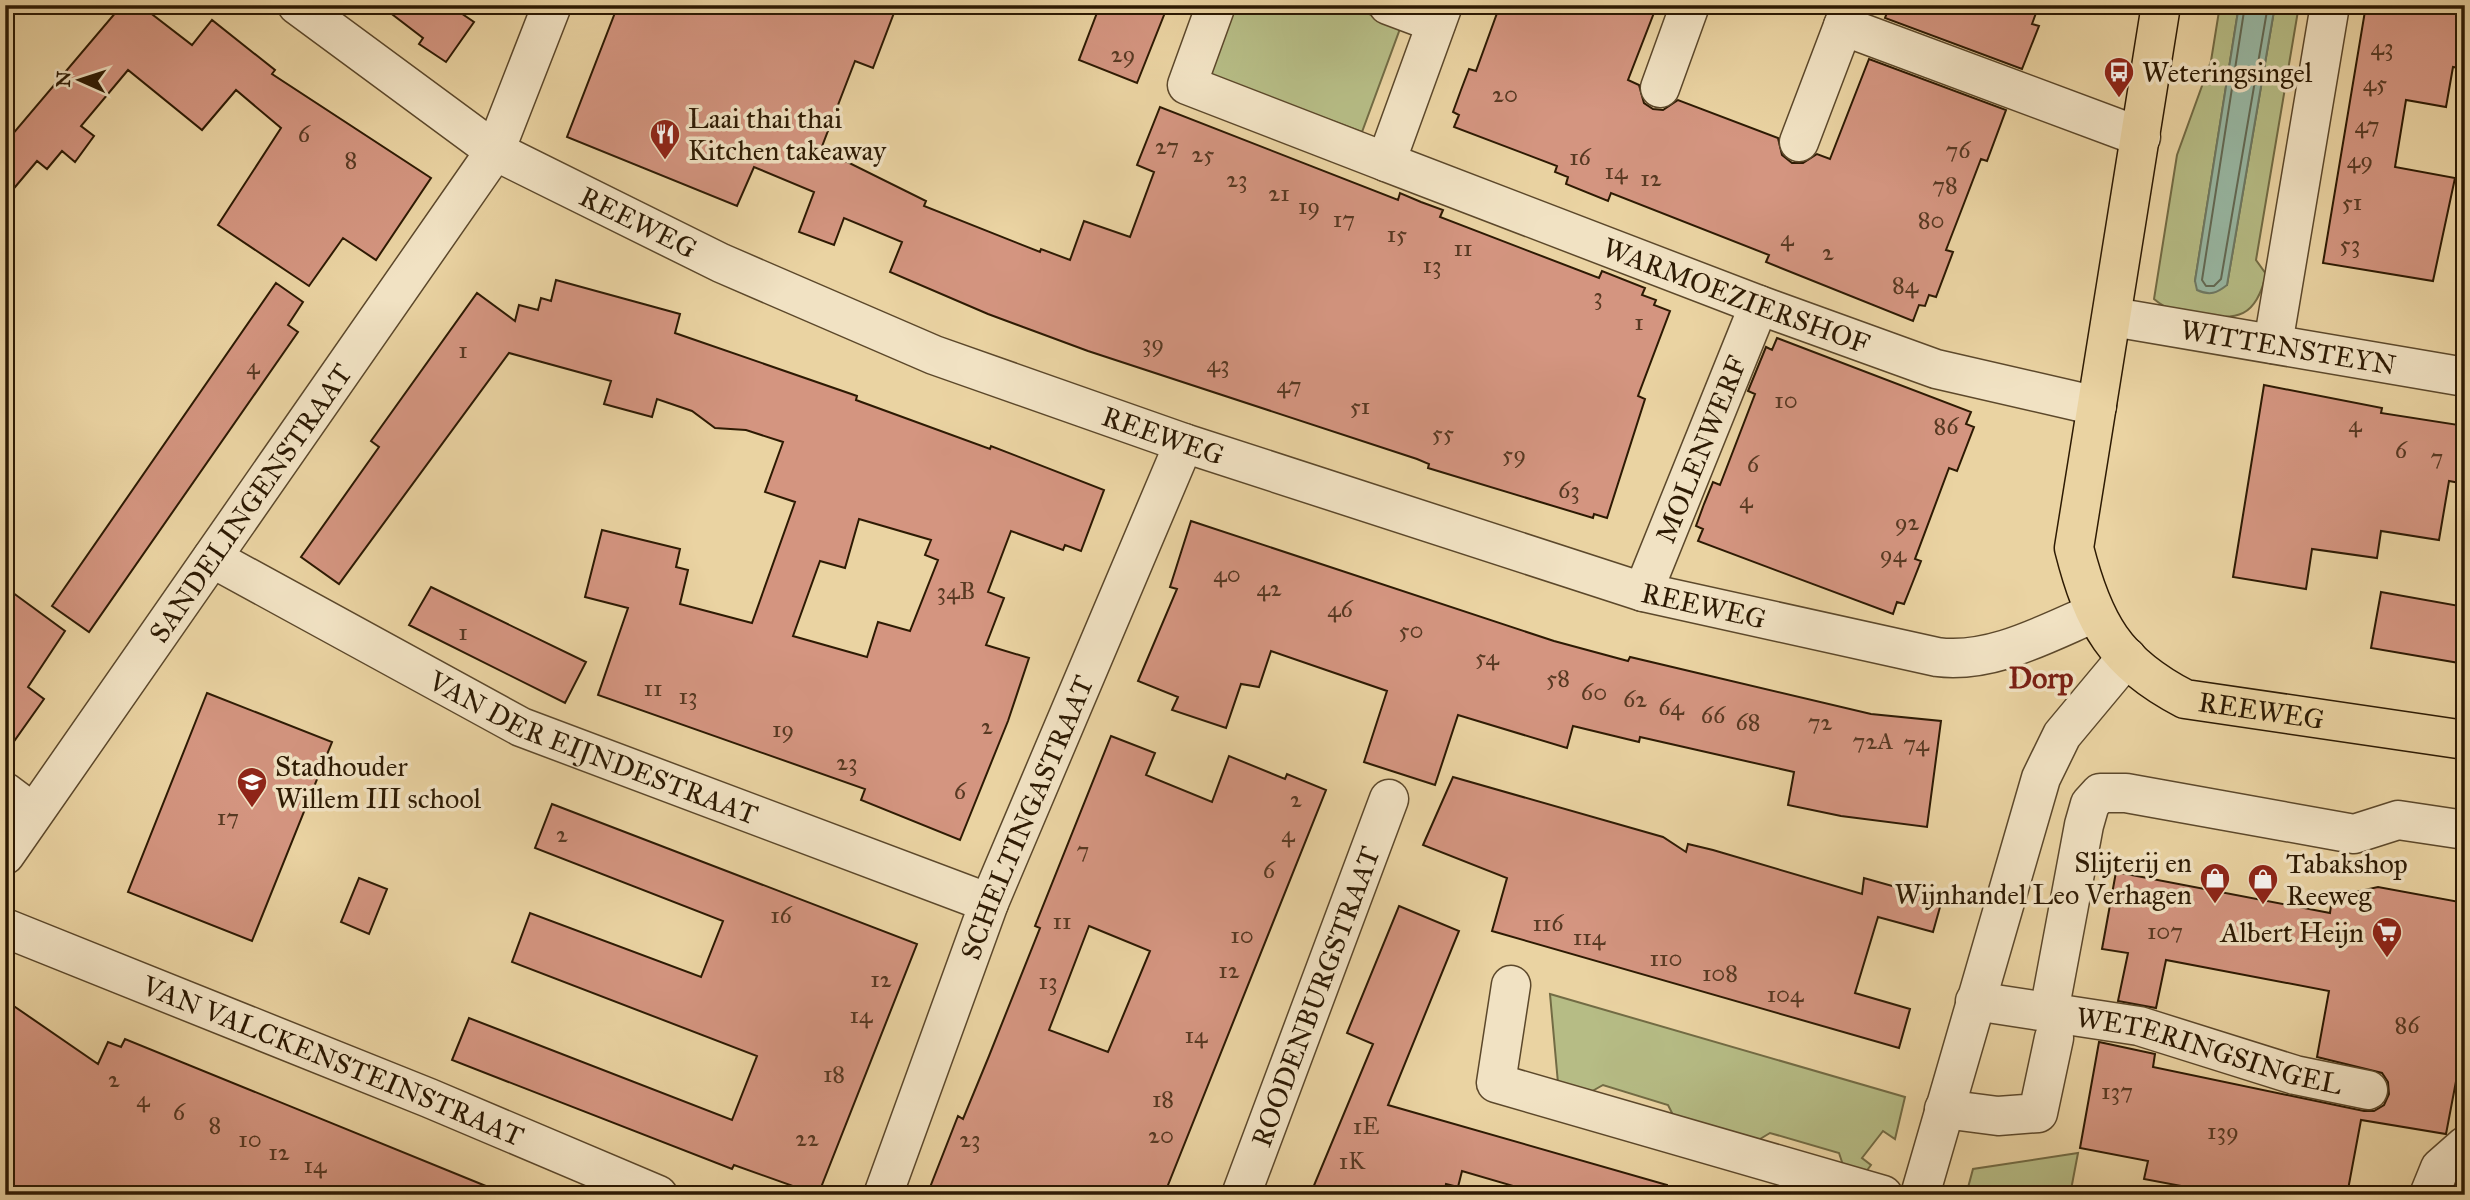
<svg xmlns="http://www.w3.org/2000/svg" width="2470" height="1200" viewBox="0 0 2470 1200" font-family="'IM FELL Great Primer',serif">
<rect width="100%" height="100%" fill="#ead3a2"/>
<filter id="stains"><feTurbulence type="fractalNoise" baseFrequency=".00286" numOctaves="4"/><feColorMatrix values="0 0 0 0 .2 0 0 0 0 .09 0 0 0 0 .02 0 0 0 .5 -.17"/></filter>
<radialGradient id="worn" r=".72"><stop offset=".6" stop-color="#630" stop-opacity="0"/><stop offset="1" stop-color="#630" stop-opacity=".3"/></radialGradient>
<path fill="#b6bc85" stroke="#726b44" stroke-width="2" d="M1227,5h118l56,21 -39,106 -160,-60z
M2220,5h19l-44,276 32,4 48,-280h24l-43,255 10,14c-10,44 -28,46 -68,41 -19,-3 -30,-4 -44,-16l23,-144 34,-94z
M1550,994l355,103 -10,42 -12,-8 -21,27 9,7 -6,8 -21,-5 -5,-15 -69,-20 -15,9 -80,-23 -7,-14 -65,-20 -16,9 -29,-11z
M2078,1153l-8,42h-104l7,-26z"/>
<path fill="#98b8a4" stroke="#6d7964" stroke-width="2" d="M2239,5h36l-48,280c-10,8 -17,11 -30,5l-2,-9z"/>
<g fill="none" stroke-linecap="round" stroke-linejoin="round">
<path stroke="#626954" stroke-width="2" d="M2245,5l-43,275 4,6h8l7,-7 47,-274"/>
</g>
<path fill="#d49580" stroke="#2d1a03" stroke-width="2" fill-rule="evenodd" d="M122,5h18l52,40 20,-25 63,50 -3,4 159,104 -55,82 -33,-22 -34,48 -91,-61 63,-97 -45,-38 -34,40 -74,-60 -47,56 13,10 -19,26 -13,-11 -15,18 -10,-8 -32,38v-56z
M380,5h69l25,17 -28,40 -27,-18 4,-6z
M618,5h279l-24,63 -18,-7 -34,88 105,52 -2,5 116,46 1,-3 29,11 14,-39 46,16 24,-65 -17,-7 23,-58 238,93 2,-7 21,9 22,8 -3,7 159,61 3,-7 43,17 -3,7 14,5 -2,5 16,6 -32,85 7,3 -38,119 -13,-4 -1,4 -165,-50 1,-4 -12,-5 -329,-108 -100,-37 -98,-42 12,-30 -58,-24 -10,27 -35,-13 15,-40 -60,-25 -17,39 -170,-69z
M1100,5h68l-31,78 -58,-23z
M1500,5h157l-29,75 11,5 5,18 9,6 10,1 15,-10 100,38 4,17 10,8h11l14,-9 13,5 39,-100 137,51 -19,51 -6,-2 -18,47 -17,44 7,2 -17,45 -7,-2 -4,11 -6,-1 -6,16 -147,-59 3,-7 -158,-62 -3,8 -42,-17 2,-7 -13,-5 2,-6 -103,-39 5,-12 -6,-3 8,-22 8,-21 7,2z
M1890,5h149l-7,19 7,2 -17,43 -137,-51z
M2366,5h77l22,4v60l-12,-2 -7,40 -40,-7 -11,67 60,11 -22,103 -110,-18z
M556,280l124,34 -5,19 182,63 -1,4 134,49 1,-3 113,44 -23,61 -16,-6 -2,5 -52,-19 -23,61 16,6 -18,47 43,13 -21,63 -48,119 -99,-40 4,-11 -267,-94 30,-87 -43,-11 17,-67 78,19 -4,18 12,3 -8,34 72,19 43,-121 -30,-10 18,-50 -37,-12 -31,-2 -23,-17 -35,-12 -5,18 -48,-13 7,-23 -102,-28 -170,231 -38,-27 78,-110 -8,-6 106,-148 38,28 4,-16 19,5 3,-12 10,3zM859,519l72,21 -6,15 13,5 -28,71 -32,-9 -11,35 -74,-21 27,-75 25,7z
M276,283l27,19 -15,23 10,7 -209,300 -37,-26z
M1777,338l194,74 -5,12 8,3 -17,44 -8,-3 -34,91 6,2 -9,23 -8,20 -7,-2 -4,12 -195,-73 5,-12 -7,-3 8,-22 9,-22 7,3 35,-91 -7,-3 18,-44 6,3z
M2264,385l118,23 -1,5 84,13v58l-16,-3 -10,59 -58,-9 -4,27 -65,-9 -6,40 -73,-12z
M1191,521l363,120 74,20 2,-4 241,57 70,7 -14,106 -86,-11 -53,-11 6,-33 -154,-35 -1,5 -66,-16 -6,22 -109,-33 -23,70 -71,-23 23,-71 -116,-40 -12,36 -18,-3 -15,44 -54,-18 6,-13 -40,-16 39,-92 -7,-2z
M5,587l60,44 -37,56 16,12 -39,55z
M431,587l155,75 -21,41 -156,-78z
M2381,592l84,15v57l-94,-16z
M207,693l125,49 -80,199 -124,-49z
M1111,736l44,17 -9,22 66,27 17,-46 56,23 2,-5 39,16 -162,405h-237l31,-79 5,3 26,-63 51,-128 -5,-2zM1089,926l61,25 -42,101 -59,-22z
M1453,777l210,60 23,15 2,-8 25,6 149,44 2,-16 78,22 -9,32 -55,-15 -23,76 55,16 -11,39 -407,-117 15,-53 -84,-33z
M552,804l365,140 -99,251 -84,-30 -2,4 -280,-109 17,-42 263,102 25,-64 -245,-94 18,-49 171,64 22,-56 -188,-73z
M2116,872l214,41 2,-16 46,-10 87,16v131l-19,100 -85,-14 -14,75h-118l-85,-16 4,-18 -68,-13 19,-106 56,12 -2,13 211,44h10l10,-6 5,-11 -1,-12 -6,-9 -65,-16 12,-66 -163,-31 -10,48 -38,-7 10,-48 -26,-4z
M359,878l28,11 -18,45 -28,-12z
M1399,906l60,25 -71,174 279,80 -1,10h-122l-82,-24 -4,16 -12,-3 -2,11h-134l63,-151 -26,-11z
M5,1000l93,64 10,-22 13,5 4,-8 383,156h-503z"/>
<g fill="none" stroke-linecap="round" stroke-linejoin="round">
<g stroke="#5c482b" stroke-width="41">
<g id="minor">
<path id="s1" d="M297,5l198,146 226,112 213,92 250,88 459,149 294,65c54,7 108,-23 157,-44"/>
<path d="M1216,5l-29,80 199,77"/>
<path d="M1388,5l48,18"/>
<path id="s2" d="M1443,5l-57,157 373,143 177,64 161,37"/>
<path d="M1843,26l298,111"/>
<path d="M1660,88l30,-83"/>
<path d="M1799,142l52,-137"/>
<path id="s3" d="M2113,317l352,60"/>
<path d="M2273,344l57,-339"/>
<path id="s4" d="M212,558l309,169 468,176"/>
<path id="s5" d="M1643,592l116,-287"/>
<path d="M5,792l28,21"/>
<path id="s6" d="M5,855l490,-704 57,-146"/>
<path id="s7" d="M5,928l424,170 229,97"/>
<path d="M1511,985l-15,98 387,112"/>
<path id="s8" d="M1975,1001l164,25 156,49 73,15"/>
<path d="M2049,1012l35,-187 6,-21 10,-11h26l228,41 44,-14 67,10"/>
<path d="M1944,1109l54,7 40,-3 16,-75"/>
<path id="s9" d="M883,1195l106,-292 195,-460"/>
<path id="s10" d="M1241,1195l148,-396"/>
<path d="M1920,1195l121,-417 21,-43 65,-78"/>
<path d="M2429,1195l11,-27 25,-22"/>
</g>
</g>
<g stroke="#2d1a03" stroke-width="41">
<g id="major">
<path id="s11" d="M2161,5l-87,543c19,75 41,115 111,151l280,41"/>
</g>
</g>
<use href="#minor" stroke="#f1e2c3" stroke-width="38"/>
<use href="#major" stroke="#ead3a2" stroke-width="38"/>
</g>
<defs>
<g id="bus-pin" transform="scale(1.575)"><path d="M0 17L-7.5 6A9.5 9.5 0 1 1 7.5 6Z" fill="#8f2418" stroke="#f1e2c3"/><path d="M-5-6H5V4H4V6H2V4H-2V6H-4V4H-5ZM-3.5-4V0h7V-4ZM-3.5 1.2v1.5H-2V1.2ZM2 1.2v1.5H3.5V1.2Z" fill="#fff"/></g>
<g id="restaurant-pin" transform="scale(1.575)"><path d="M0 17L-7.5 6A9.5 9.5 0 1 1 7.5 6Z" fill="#8f2418" stroke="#f1e2c3"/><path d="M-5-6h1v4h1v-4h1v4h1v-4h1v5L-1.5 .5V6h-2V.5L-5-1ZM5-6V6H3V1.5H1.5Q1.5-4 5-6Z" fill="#fff"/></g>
<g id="school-pin" transform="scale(1.575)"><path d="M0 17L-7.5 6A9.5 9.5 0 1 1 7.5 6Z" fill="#8f2418" stroke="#f1e2c3"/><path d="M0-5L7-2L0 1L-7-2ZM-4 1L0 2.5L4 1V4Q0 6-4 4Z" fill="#fff"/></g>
<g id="shop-pin" transform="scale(1.575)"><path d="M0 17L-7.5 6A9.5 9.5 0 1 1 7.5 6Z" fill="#8f2418" stroke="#f1e2c3"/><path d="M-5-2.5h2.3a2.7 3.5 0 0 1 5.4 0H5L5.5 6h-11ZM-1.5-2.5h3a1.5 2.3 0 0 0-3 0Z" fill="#fff"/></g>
<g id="supermarket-pin" transform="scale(1.575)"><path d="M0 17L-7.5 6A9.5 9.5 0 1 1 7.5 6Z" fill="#8f2418" stroke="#f1e2c3"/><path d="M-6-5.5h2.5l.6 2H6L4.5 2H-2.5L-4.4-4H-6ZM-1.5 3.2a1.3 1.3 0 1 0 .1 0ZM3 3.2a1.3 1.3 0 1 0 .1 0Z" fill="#fff"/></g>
</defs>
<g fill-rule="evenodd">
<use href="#bus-pin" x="2119" y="72"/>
<use href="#restaurant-pin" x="665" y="134"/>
<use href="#school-pin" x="252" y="782"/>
<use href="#shop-pin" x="2215" y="878"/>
<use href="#shop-pin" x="2263" y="879"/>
<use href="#supermarket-pin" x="2387" y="932"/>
</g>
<g text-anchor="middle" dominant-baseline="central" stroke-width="7" stroke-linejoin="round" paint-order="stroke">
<g font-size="24" fill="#573922">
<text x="2382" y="47">43</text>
<text x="1123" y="54">29</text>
<text x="2375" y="83">45</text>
<text x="1505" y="94">20</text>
<text x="2367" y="125">47</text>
<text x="304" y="134">6</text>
<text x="1167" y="146">27</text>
<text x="1958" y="150">76</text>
<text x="1203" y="154">25</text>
<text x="1580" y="157">16</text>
<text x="351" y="160">8</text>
<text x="2360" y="160">49</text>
<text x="1616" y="171">14</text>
<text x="1651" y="178">12</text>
<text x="1237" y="179">23</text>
<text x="1945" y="185">78</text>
<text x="1279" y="193">21</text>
<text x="2352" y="202">51</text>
<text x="1309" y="206">19</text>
<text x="1344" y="219">17</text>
<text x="1931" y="220">80</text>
<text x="1397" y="234">15</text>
<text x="1787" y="238">4</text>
<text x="2350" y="244">53</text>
<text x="1463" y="248">11</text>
<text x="1828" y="252">2</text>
<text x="1432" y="265">13</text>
<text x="1905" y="285">84</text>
<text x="1598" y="296">3</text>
<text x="1639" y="322">1</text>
<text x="1153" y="343">39</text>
<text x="463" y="350">1</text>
<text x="1218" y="364">43</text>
<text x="253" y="366">4</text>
<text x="1289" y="385">47</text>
<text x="1786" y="400">10</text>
<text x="1360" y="406">51</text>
<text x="2355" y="424">4</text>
<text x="1946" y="426">86</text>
<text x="1443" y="433">55</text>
<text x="2401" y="450">6</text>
<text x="1514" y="454">59</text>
<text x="2437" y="457">7</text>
<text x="1753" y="464">6</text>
<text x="1569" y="490">63</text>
<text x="1746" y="500">4</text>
<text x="1907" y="522">92</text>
<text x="1893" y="554">94</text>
<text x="1227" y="574">40</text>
<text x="1269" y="588">42</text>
<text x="956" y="591">34B</text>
<text x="1340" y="609">46</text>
<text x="1411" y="630">50</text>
<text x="463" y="632">1</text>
<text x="1487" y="657">54</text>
<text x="1558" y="678">58</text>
<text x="653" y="688">11</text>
<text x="1594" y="692">60</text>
<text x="688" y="696">13</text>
<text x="1635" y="699">62</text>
<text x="1671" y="707">64</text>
<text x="1713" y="715">66</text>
<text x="1748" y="722">68</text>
<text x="1820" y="722">72</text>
<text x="987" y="726">2</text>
<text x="783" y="729">19</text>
<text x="1873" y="741">72A</text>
<text x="1916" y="743">74</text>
<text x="847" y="762">23</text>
<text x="960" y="791">6</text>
<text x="1296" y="799">2</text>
<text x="228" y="817">17</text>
<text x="562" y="834">2</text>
<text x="1288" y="834">4</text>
<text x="1083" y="850">7</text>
<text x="1269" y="870">6</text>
<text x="781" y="915">16</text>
<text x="1062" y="921">11</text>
<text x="1548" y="923">116</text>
<text x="2165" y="931">107</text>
<text x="1242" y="935">10</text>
<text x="1589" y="937">114</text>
<text x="1666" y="958">110</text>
<text x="1229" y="970">12</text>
<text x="1720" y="973">108</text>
<text x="881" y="979">12</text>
<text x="1048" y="981">13</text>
<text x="1785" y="994">104</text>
<text x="861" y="1015">14</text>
<text x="2407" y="1025">86</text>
<text x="1196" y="1035">14</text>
<text x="834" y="1074">18</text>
<text x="114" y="1079">2</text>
<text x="2117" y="1091">137</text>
<text x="143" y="1099">4</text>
<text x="1163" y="1099">18</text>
<text x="179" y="1112">6</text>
<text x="215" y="1125">8</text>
<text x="1366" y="1126">1E</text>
<text x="2223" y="1131">139</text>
<text x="1161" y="1135">20</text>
<text x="807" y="1138">22</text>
<text x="250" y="1139">10</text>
<text x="970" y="1139">23</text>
<text x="279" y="1152">12</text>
<text x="1352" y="1161">1K</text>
<text x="315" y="1165">14</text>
</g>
<g font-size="28" fill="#2d1a03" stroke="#f1e2c3" text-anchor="start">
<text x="2142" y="72">Weteringsingel</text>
<text x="688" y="118">Laai thai thai<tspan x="688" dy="32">Kitchen takeaway</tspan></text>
<text x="275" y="766">Stadhouder<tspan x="275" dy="32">Willem III school</tspan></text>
<text x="2192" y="862" text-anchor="end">Slijterij en<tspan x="2192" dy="32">Wijnhandel Leo Verhagen</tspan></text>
<text x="2286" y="863">Tabakshop<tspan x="2286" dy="32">Reeweg</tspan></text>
<text x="2364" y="932" text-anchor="end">Albert Heijn</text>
</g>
<g font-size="28" fill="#2d1a03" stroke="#f1e2c3">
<text stroke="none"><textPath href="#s1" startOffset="406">REEWEG</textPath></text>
<text stroke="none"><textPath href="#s2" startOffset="542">WARMOEZIERSHOF</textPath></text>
<text stroke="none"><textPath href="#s3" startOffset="178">WITTENSTEYN</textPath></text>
<text stroke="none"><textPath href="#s1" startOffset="973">REEWEG</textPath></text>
<text stroke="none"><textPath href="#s5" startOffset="154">MOLENWERF</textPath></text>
<text stroke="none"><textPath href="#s6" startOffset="429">SANDELINGENSTRAAT</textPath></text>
<text stroke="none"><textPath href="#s1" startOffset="1540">REEWEG</textPath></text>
<text stroke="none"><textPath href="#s11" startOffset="822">REEWEG</textPath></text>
<text stroke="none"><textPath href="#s4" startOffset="427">VAN DER EIJNDESTRAAT</textPath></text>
<text stroke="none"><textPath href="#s9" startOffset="404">SCHELTINGASTRAAT</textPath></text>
<text stroke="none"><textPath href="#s10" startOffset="212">ROODENBURGSTRAAT</textPath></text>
<text stroke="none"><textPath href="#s8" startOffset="240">WETERINGSINGEL</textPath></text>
<text stroke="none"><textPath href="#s7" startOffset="354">VAN VALCKENSTEINSTRAAT</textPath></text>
</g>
<g font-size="30" font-weight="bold" fill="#7a1f14" stroke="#f1e2c3">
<text x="2041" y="678">Dorp</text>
</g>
</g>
<rect width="2470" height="1200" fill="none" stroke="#ead3a2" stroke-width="28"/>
<rect x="7" y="7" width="2456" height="1186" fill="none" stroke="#2d1a03" stroke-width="3.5"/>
<rect x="14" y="14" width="2442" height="1172" fill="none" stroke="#2d1a03" stroke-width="2"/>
<g transform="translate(80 80) rotate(273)" stroke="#f1e2c3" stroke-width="5" paint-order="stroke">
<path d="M0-5L12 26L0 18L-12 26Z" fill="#2d1a03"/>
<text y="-10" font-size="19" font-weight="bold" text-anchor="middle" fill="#2d1a03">N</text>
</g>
<rect width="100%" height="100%" filter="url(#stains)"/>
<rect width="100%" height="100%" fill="url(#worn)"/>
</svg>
